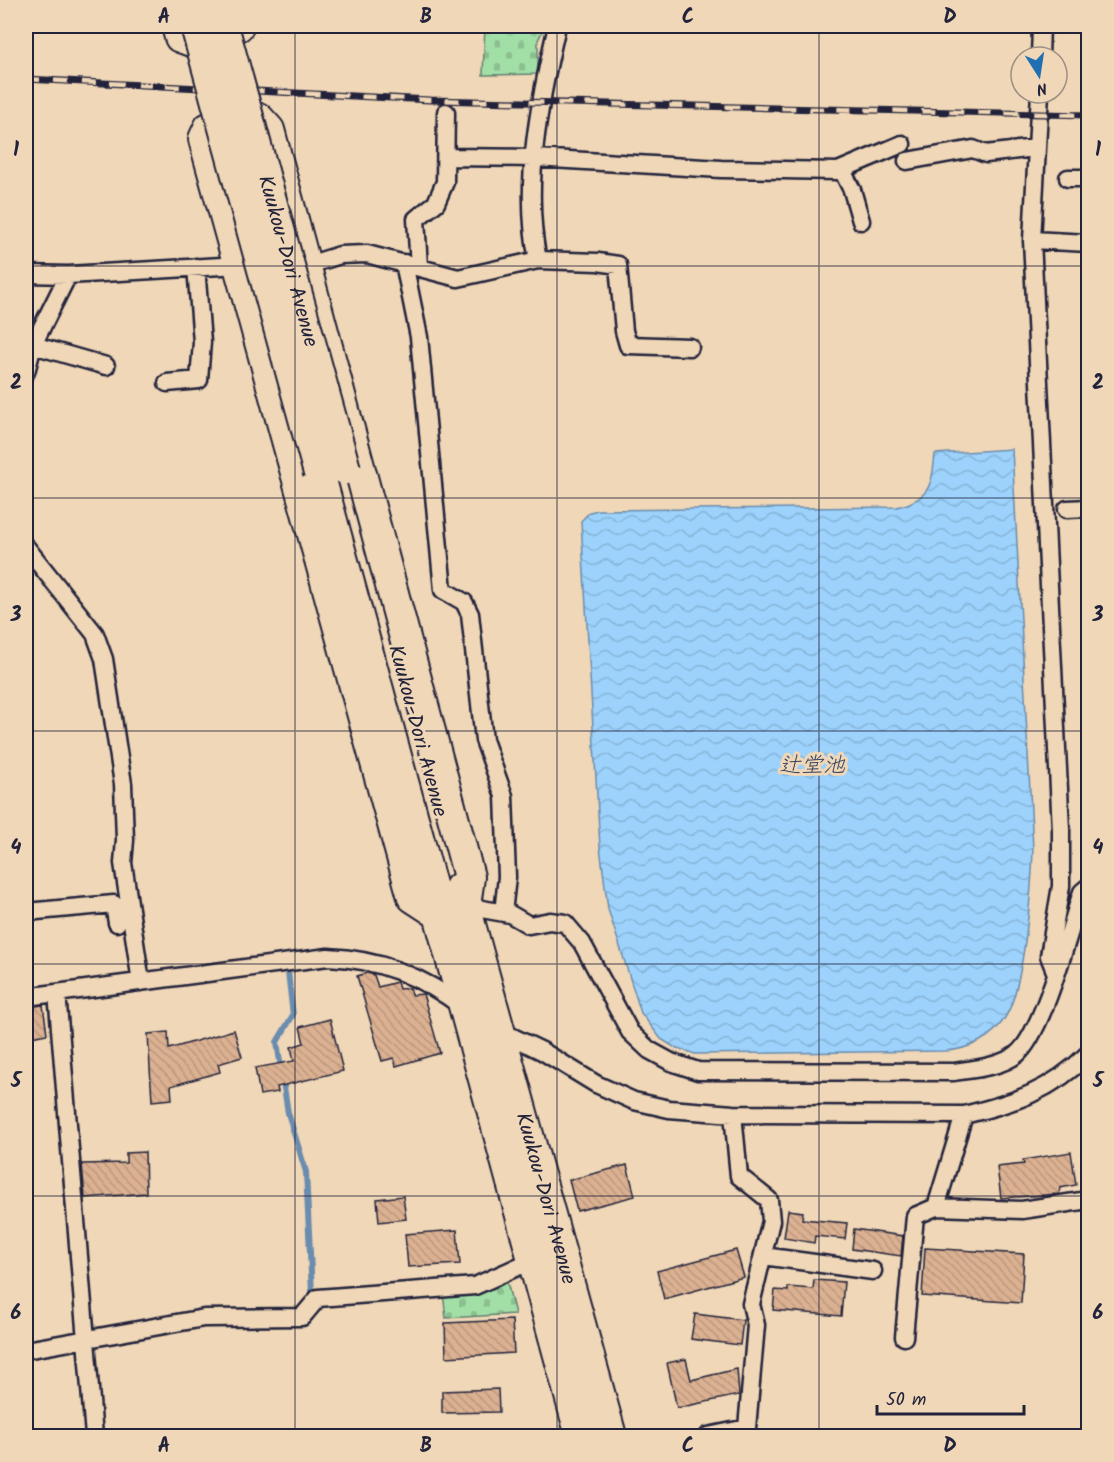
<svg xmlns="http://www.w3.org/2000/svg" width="1114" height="1462" viewBox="0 0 1114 1462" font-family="Kalam,'Klee One',sans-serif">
<defs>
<pattern id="cemetery-stones" width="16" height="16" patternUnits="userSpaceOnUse" patternTransform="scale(1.5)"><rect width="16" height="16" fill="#a2dfa6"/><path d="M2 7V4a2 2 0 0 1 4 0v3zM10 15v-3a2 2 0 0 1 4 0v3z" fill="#8bbf90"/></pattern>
<pattern id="water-waves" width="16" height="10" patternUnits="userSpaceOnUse" patternTransform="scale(1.5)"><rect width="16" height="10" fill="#9cd2fb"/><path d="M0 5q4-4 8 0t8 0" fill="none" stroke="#86b4d8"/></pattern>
<pattern id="building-back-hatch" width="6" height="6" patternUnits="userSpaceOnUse" patternTransform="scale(1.5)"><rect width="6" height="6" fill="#dbb191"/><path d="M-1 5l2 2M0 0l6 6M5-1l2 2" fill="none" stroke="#bc987e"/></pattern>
</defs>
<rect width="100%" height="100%" fill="#efd7b7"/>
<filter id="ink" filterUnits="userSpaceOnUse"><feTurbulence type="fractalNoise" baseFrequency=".0167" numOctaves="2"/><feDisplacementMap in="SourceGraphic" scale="12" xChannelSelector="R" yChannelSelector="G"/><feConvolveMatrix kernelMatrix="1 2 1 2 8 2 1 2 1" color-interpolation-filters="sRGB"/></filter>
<g filter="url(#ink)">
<path fill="url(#cemetery-stones)" stroke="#628070" stroke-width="1.5" d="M485,26h60l-7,14v34l-55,1z
M507,1282l8,32 -69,4 -3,-25 37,-1z"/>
<path fill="url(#water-waves)" stroke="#6b8cae" stroke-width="1.5" d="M1012,449l21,400c-1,37 -9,137 -27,167 -13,22 -36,33 -60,35l-251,3 -21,-7 -13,-8 -20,-26 -33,-104 -8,-62 -19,-326 9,-9 8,-2 299,-3c33,-8 35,-22 38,-53z"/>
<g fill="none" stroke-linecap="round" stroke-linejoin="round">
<path stroke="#6b8cae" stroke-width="6" d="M288,972l5,43 -16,27 11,71 18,59 6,121 -2,5"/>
</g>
<path fill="url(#building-back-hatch)" stroke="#22223b" stroke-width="1.5" d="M367,973l7,2 4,12 19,-5 2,7 11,-1 2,7 11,-1 17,59 -44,13 -2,-8 -12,3 -25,-85z
M43,1005l4,29 -21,4v-31z
M330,1019l13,52 -66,16 1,5 -18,3 -5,-27 39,-7 -3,-14 13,-4 -4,-16z
M234,1030l8,27 -24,7 2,8 -49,14 1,13 -20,2 -4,-67 20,-2 1,17z
M145,1152l1,41 -61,5 -3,-34 44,-1v-10z
M1071,1152l5,33 -16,3 -1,6 -58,4 -4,-31 27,-3 -1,-4z
M627,1165l8,31 -58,15 -8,-31z
M403,1196l3,23 -27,3 -2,-23z
M788,1210l15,2 -1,7 45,4 -2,16 -30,-3 -1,7 -30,-5z
M854,1229l49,7 -2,20 -49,-7z
M457,1230l3,34 -52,3 -3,-33z
M925,1248l99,6 -3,49 -99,-7z
M736,1250l8,27 -80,22 -7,-28z
M814,1280l30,2 -3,34 -68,-6 2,-20 13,1v-4l25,2z
M695,1314l48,6 -3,25 -49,-6z
M512,1320l2,33 -68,4 -1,-34z
M686,1359l5,21 46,-11 2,26 -62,13 -10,-45z
M498,1389l1,23 -57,1v-22z"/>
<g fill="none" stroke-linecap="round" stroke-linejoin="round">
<g stroke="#22223b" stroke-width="21">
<path id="street" d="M1040,57l1,-31
M1040,93l-8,147 29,590v56l-12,70 6,15
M447,157l88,1 186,11 117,2 64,-27
M907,161l66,-12 13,5 49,-6
M842,170l10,20 9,31
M1068,178h20
M1032,240l56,3
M538,260c-16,-75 2,-161 19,-234
M404,263l15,74 24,253 21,12 6,12 14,126 20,56 3,81 -4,36
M305,266l35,-11 27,-1 91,24 80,-18 60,2 20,3 6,66 4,14 62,2
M419,267l-3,-48 20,-16 9,-21 1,-70
M26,274l42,1 171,-10
M33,345l73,21
M26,372l7,-27 35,-70
M167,383l32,-3 3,-38 -6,-75
M1067,509l21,-1
M26,547l69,87 9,25 19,125 2,56 -2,23 18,119
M465,906l45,8 19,11 21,-4 15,2 17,20 48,89 19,18 22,12 27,9 256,1c19,-3 47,-5 63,-18 26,-21 53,-126 65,-162l6,-5
M26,912l88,-8 3,19
M57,993l37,443
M26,997l302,-40c50,2 96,20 136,51
M498,1030l44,21 54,33 38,17 35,8 64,5 231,1c50,-12 87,-24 124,-61
M936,1207l28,-92
M763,1256l110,15
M904,1337l11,-121 21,-9 86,3 66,-10
M26,1350l178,-32 98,-1 16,-19 157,-12 58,-26
M708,1436l39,-8 9,-103 -5,-21 20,-83 -2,-21 -30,-24 -6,-62"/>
</g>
<g stroke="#22223b" stroke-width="34">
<g id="highway">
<path d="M177,26l3,11 11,4 47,-15"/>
<path d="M319,473l262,963"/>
<path id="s1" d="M460,888l151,548"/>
<path d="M439,914l-26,-17 -209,-758 5,-11 49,-10 11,12 200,747 -4,29"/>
</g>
</g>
<use href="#street" stroke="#efd7b7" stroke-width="16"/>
<use href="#highway" stroke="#efd7b7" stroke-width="30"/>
<g stroke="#22223b" stroke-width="7">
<path id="rail" d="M26,79l404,21 658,15"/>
</g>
<use href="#rail" stroke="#efd7b7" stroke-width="4.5" stroke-dasharray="14" stroke-linecap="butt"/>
<g stroke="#22223b" stroke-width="34" stroke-linecap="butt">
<g id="highway-bridge">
<path d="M196,26l123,447"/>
<path id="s2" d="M223,26l122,443"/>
</g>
</g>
<use href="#highway-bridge" stroke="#efd7b7" stroke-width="30"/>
</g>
</g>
<path fill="none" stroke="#22223b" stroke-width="1.5" stroke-opacity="0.55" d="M295,26v1410M557,26v1410M819,26v1410M26,266h1062M26,498h1062M26,731h1062M26,964h1062M26,1196h1062"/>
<g text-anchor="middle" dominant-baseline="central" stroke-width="6" stroke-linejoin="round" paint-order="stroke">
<g font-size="21" fill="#22223b" stroke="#efd7b7">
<text stroke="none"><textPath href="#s2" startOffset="244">Kuukou-Dori Avenue</textPath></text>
<text transform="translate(417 731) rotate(75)">Kuukou-Dori Avenue</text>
<text stroke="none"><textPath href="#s1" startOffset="322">Kuukou-Dori Avenue</textPath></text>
</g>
<g font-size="22" font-style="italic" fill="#3a4561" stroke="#efd7b7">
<text x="812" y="766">辻堂池</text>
</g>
</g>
<rect width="1114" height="1462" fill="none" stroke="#efd7b7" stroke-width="66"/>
<g transform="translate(1039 75) rotate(168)"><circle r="28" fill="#efd7b7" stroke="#9d8f85" stroke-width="1.5"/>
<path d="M0-4.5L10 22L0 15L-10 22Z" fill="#1f6fb2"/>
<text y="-9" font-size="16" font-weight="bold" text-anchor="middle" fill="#22223b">N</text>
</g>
<path d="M877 1405v9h147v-9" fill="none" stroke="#22223b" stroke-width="3"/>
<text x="886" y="1405" font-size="18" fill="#22223b" stroke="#efd7b7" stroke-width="4.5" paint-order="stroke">50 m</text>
<rect x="33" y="33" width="1048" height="1396" fill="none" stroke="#22223b" stroke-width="2"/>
<g font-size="20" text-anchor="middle" font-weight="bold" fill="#22223b">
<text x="164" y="23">A</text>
<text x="426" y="23">B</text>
<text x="688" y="23">C</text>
<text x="950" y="23">D</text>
<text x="16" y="156">1</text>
<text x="1098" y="156">1</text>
<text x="16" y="389">2</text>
<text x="1098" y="389">2</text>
<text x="16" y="621">3</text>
<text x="1098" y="621">3</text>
<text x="16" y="854">4</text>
<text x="1098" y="854">4</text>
<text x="16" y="1087">5</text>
<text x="1098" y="1087">5</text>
<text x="16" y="1319">6</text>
<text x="1098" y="1319">6</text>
<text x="164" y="1452">A</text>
<text x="426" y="1452">B</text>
<text x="688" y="1452">C</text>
<text x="950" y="1452">D</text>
</g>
</svg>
